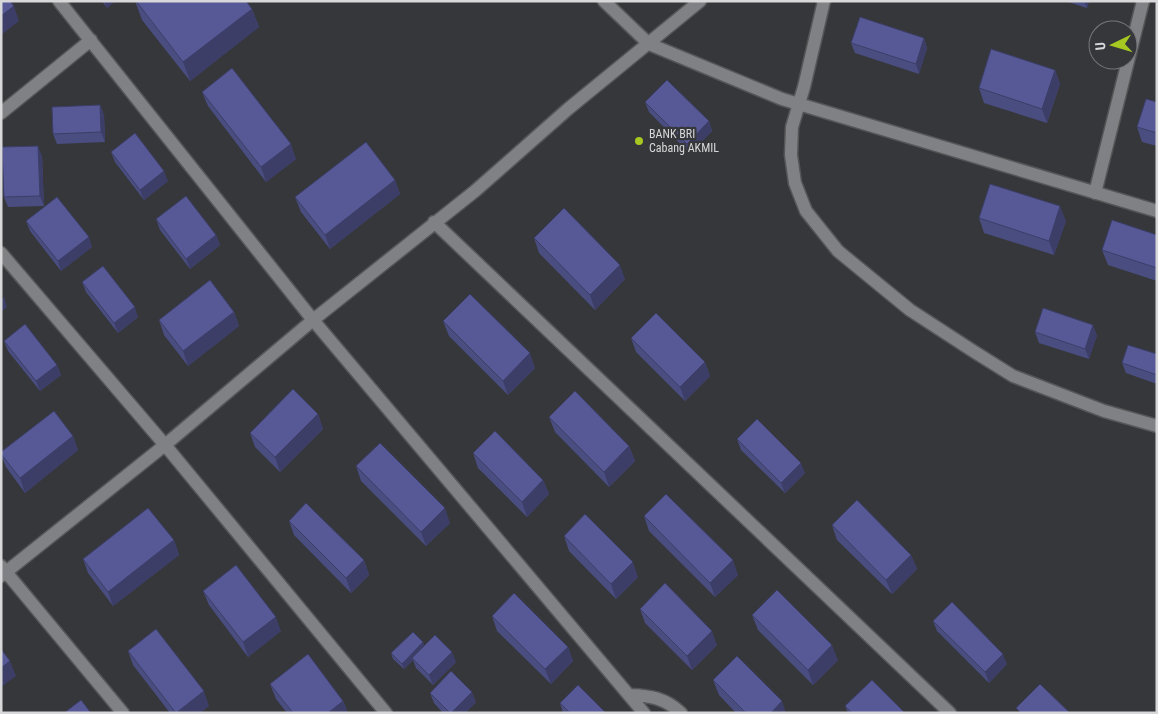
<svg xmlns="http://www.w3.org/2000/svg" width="1158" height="714" viewBox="0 0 1158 714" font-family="'Roboto Condensed',sans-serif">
<rect width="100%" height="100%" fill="#36373a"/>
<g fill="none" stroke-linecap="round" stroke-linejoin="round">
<g stroke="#565658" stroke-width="15">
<path id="minor" d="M59,1l254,319 331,393
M604,1l45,43 133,55 375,112
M824,1l-20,86 -12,40 -1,28 4,28 11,28 32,40 72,59 63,41 40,25 91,35 53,15
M1,113l90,-73
M1095,193l48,-192
M434,222l516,491
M1,253l164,192 221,268
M1,566l122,147
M1,576l164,-131 148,-125 162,-129 93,-82 132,-108
M631,695c20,1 34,3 50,18"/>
</g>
<use href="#minor" stroke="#808184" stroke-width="12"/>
</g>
<path fill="#4a4d80" d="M102,1h13l-8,7z
M135,1l117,8 7,18 -69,54 -48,-61z
M1065,1h24l-2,7z
M924,38l3,10 -8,26 -64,-21 -4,-10z
M1055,70l5,14 -13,39 -63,-20 -5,-15z
M202,92l94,67 -30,23 -58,-76z
M645,102l64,19 3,10 -22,23 -41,-42z
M1157,102v44l-15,-4 -5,-15z
M100,105l4,10 1,27 -48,2 -4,-10z
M111,152l57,29 -24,19 -29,-38z
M42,156l2,50 -36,1 -4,-10z
M395,180l5,14 -70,55 -29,-37 -6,-15z
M979,218l87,3 -12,34 -70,-22z
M156,219l60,16 4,10 -30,24 -30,-39z
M26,221l66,26 -31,24 -31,-40z
M1157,235v46l-49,-16 -6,-15z
M534,238l91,41 -30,31 -56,-57z
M82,282l56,35 -20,16 -32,-41z
M234,312l5,14 -51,40 -24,-31 -5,-15z
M443,321l92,47 -27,27 -59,-59z
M1035,332l62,3 -8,24 -50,-16z
M631,338l74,24 5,14 -25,25 -49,-49z
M4,341l53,24 4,10 -21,16 -32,-40z
M1157,354v30l-31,-11 -4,-10z
M318,414l5,15 -43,43 -25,-25 -5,-14z
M549,417l80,29 6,15 -26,26 -54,-55z
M73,436l5,14 -53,43 -19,-26 -5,-12v-3z
M737,439l68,34 -20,20 -44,-43z
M473,453l70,27 6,14 -22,23 -49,-49z
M356,466l94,57 -24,23 -65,-65z
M644,516l94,59 -23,22 -66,-66z
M289,521l75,39 5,15 -18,18 -57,-58z
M832,525l79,30 6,14 -25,25 -55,-54z
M564,536l74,41 -22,22 -47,-48z
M174,540l5,15 -66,51 -25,-33 -5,-14z
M203,591l78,40 -33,26 -39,-52z
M640,609l77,36 -25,25 -47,-47z
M752,615l86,45 -25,25 -55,-55z
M492,616l76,31 5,14 -22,23 -54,-53z
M933,621l74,43 -18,19 -52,-52z
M423,642l1,4 32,16 -23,23 -17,-17 -3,-8 -9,9 -11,-10 -2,-6z
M128,651l81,55 -9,7h-30l-37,-48z
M713,680l73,33h-50l-17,-18z
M270,684l73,17 5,12h-61l-11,-14z
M430,693l46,9 -11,11h-22l-9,-10z
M560,703l46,10h-43z
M845,706l60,7h-57z"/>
<path fill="#3c3e68" d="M104,1h11l-8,7z
M1084,1h5l-2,7z
M14,6l5,15 -18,14v-19z
M252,9l7,18 -69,54 -7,-19z
M924,38l3,10 -8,26 -3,-10z
M1055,70l5,14 -13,39 -5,-14z
M100,105l4,10 1,27 -4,-10z
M709,121l3,10 -22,23 -3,-10z
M291,144l5,15 -30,23 -5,-15z
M38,146l4,10 2,50 -4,-10z
M164,171l4,10 -24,19 -4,-10z
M395,180l5,14 -70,55 -5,-14z
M1060,206l6,15 -12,34 -5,-14z
M216,235l4,10 -30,24 -4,-10z
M89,237l3,10 -31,24 -3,-10z
M620,265l5,14 -30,31 -5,-15z
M4,297l3,10 -6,5v-13z
M135,307l3,10 -20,16 -4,-10z
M234,312l5,14 -51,40 -5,-15z
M1093,325l4,10 -8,24 -4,-10z
M530,353l5,15 -27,27 -5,-14z
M705,362l5,14 -25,25 -5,-14z
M57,365l4,10 -21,16 -4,-10z
M318,414l5,15 -43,43 -5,-15z
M73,436l5,14 -53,43 -5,-15z
M629,446l6,15 -26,26 -5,-15z
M801,463l4,10 -20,20 -4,-10z
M543,480l6,14 -22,23 -5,-15z
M445,508l5,15 -24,23 -5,-14z
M174,540l5,15 -66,51 -5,-14z
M911,555l6,14 -25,25 -6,-14z
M364,560l5,15 -18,18 -5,-15z
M733,560l5,15 -23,22 -5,-14z
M633,562l5,15 -22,22 -5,-15z
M276,617l5,14 -33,26 -5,-15z
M712,631l5,14 -25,25 -5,-14z
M423,642l2,5 -21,22 -2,-5z
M832,645l6,15 -25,25 -5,-15z
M568,647l5,14 -22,23 -6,-15z
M452,652l4,10 -23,23 -4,-10z
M1003,654l4,10 -18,19 -4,-11z
M10,661l6,15 -15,11v-19z
M204,691l5,15 -9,7h-24z
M472,692l4,10 -11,11h-14z
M343,701l5,12h-20z
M782,701l4,12h-15z"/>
<path fill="#565995" stroke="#3c3e68" d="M1,1h9l4,5 -13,10z
M136,1h110l6,8 -69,53z
M860,17l64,21 -8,26 -65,-21z
M991,49l64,21 -13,39 -63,-21z
M232,68l59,76 -30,23 -59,-75z
M667,80l42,41 -22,23 -42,-42z
M1146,99l11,3v31l-20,-6z
M100,105l1,27 -48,2 -1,-27z
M135,133l29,38 -24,19 -29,-38z
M366,142l29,38 -70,55 -30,-38z
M38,146l2,50 -36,1 -2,-50z
M990,184l70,22 -11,35 -70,-23z
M186,196l30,39 -30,24 -30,-40z
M57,197l32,40 -31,24 -32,-40z
M564,208l56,57 -30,30 -56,-57z
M1112,220l45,15v33l-55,-18z
M103,266l32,41 -21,16 -32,-41z
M210,280l24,32 -51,39 -24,-31z
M470,294l60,59 -27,28 -60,-60z
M1043,308l50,17 -8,24 -50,-17z
M656,313l49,49 -25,25 -49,-49z
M25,324l32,41 -21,16 -32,-40z
M1128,345l29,9v21l-35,-12z
M293,389l25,25 -43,43 -25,-24z
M575,391l54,55 -25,26 -55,-55z
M54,411l19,25 -53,42 -19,-24v-2z
M757,419l44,44 -20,20 -44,-44z
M495,431l48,49 -21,22 -49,-49z
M380,443l65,65 -24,24 -65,-66z
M666,494l67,66 -23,23 -66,-67z
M857,500l54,55 -25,25 -54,-55z
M306,503l58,57 -18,18 -57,-57z
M148,508l26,32 -66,52 -25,-33z
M585,514l48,48 -22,22 -47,-48z
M236,565l40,52 -33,25 -40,-51z
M665,583l47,48 -25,25 -47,-47z
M777,590l55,55 -24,25 -56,-55z
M514,593l54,54 -23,22 -53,-53z
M952,602l51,52 -18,18 -52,-51z
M156,629l48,62 -28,22 -48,-62z
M413,632l10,10 -21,22 -11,-11z
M435,635l17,17 -23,23 -17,-17z
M1,649l9,12 -9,7z
M308,654l35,47 -15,12h-35l-23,-29z
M737,656l45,45 -11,12h-25l-33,-33z
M451,671l21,21 -21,21h-1l-20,-20z
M872,680l33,33h-53l-7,-7z
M1040,684l30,29h-49l-5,-5z
M578,685l28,28h-36l-10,-10z
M81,700l10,13h-27z"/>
<circle fill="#a6c821" stroke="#36373a" stroke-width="2" cx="639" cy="141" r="5"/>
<g text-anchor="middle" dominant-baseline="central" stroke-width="4.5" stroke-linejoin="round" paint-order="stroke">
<g font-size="12" fill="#d8d8da" stroke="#36373a" text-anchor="start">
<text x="649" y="134">BANK BRI<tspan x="649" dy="14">Cabang AKMIL</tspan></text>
</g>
</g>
<rect width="1158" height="714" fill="none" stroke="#d8d8da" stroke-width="5"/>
<g transform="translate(1113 45) rotate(265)"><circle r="24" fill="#36373a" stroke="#77777a"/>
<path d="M0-4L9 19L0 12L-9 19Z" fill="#a6c821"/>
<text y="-8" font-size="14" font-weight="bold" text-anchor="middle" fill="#d8d8da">U</text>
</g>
</svg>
